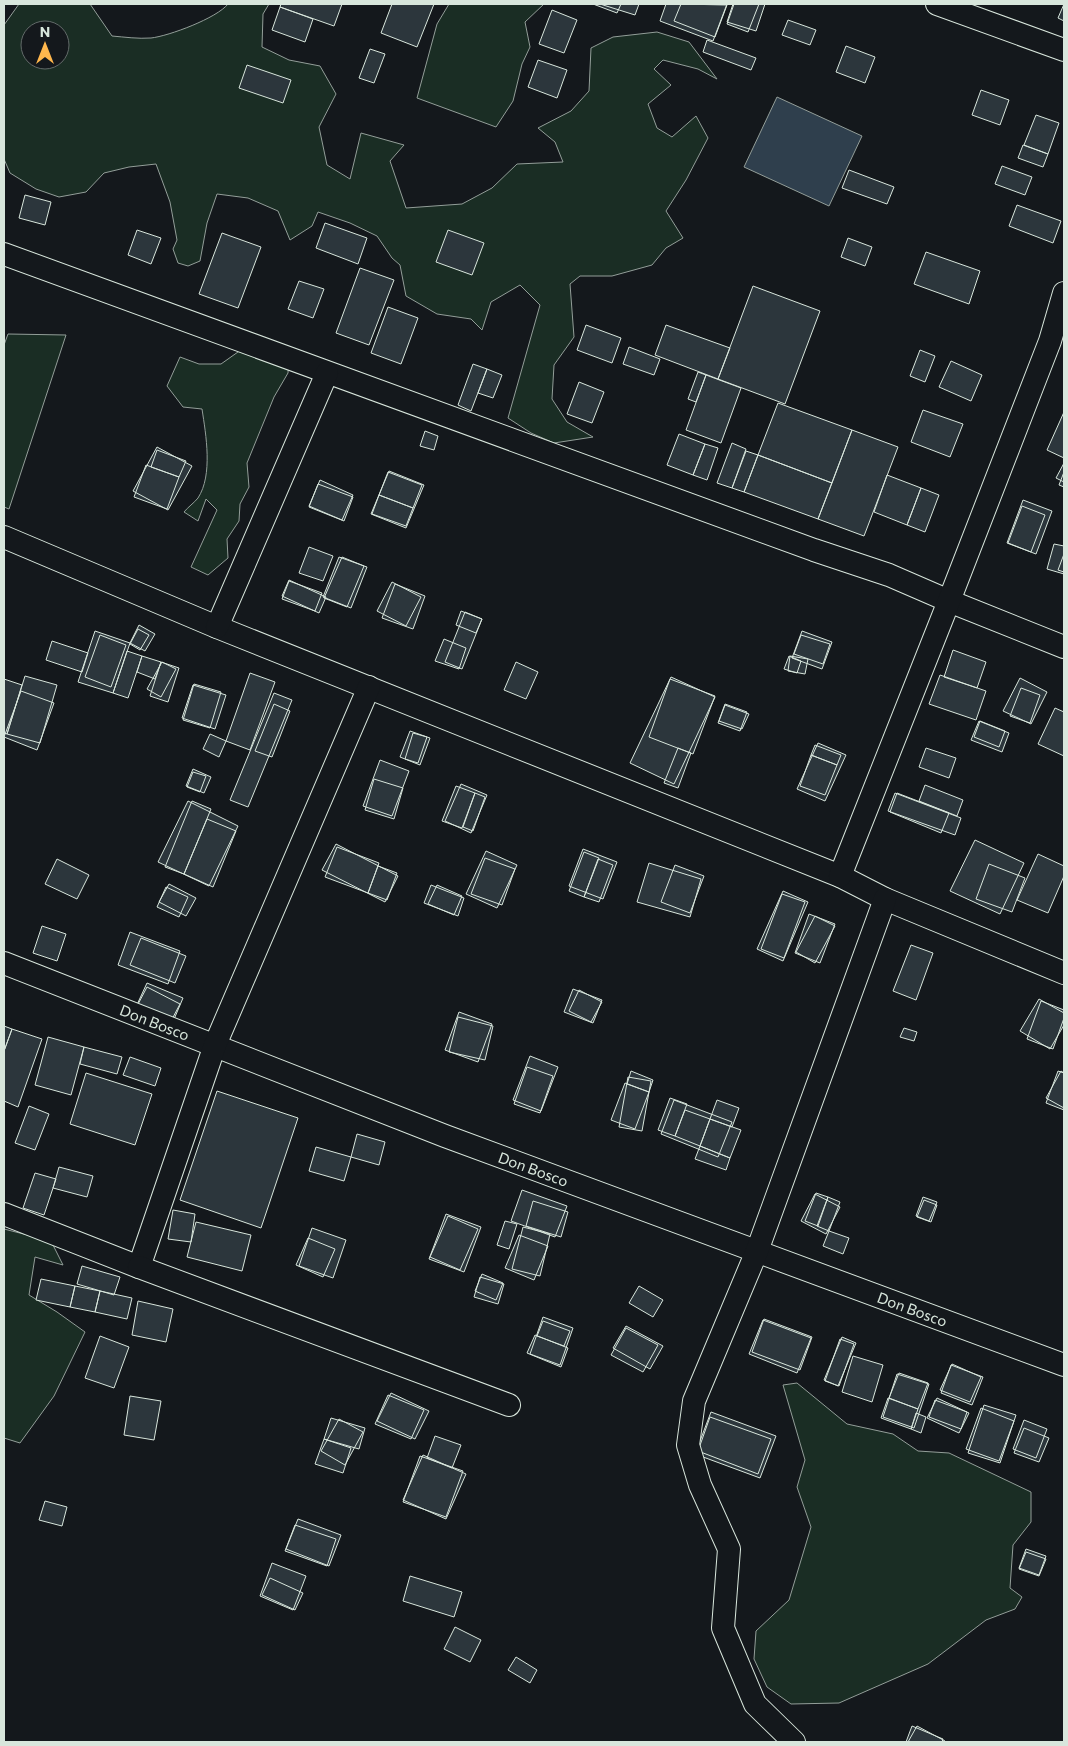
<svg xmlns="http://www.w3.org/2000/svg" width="1068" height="1746" viewBox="0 0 1068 1746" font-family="Commissioner,sans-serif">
<rect width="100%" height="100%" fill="#14181c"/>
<path fill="#1a2d24" stroke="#939e99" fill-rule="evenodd" d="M19,4h71l22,32c12,1 26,3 39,2 18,-2 66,-20 77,-34h41l-6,10 -1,33 27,13 31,6 16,28 -17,33 8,38 23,14 11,-46 43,12 -14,16 16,47 56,-4 30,-16 25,-24 46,-2 -8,-20 -17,-14 33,-17 18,-20 2,-43 22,-11 44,-5 32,10 28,37 -19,-10 -35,-9 -9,9 17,16 -23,19 9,24 15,9 24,-21 12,22 -22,42 -20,31 17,27 -17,10 -14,17 -40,11h-32l-10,8 4,53 -20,28 -2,34 15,23 26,15 -39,6 -23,-10 -23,-15 32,-113 -20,-20 -29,17 -9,28 -11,-11 -34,-5 -31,-18 -6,-31 -8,-7 -15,-22 -27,-13 -32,-11 -6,14 -22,14 -12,-29 -30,-13 -31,-4 -10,29 -7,38 -12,5 -10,-3 -5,-14 4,-9 -7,-38 -14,-38 -27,3 -25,6 -18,19 -27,5 -23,-8 -26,-16 -6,-14v-134zM30,30h30v30h-30z
M449,4h95l-19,18 5,25 -8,17 -9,37 -17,26 -79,-29 20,-74z
M8,334l58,1 -57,174 -5,-2v-162z
M245,347l44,8 -1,18 -14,24 -27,66 2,24 -9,17 -1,17 -12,18 1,19 -20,17 -17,-8 26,-57 -11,-11 -8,22 -14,-9c4,-5 10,-9 14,-14 15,-23 8,-63 4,-89l-19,-2 -16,-21 13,-29 19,7h22z
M4,1229l47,12 12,24 -28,-8 -6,38 28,17 28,20 -31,64 -34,47 -16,-5z
M797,1383l50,41 46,10 25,17 31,2 82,39v30l-18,23 -3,43 12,9 -7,12 -29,11 -58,44 -89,39 -48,1 -24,-17 -13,-28 2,-28 33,-31 22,-73 -14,-40 8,-27 -22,-75z"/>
<path fill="#2f3f4d" stroke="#939e99" d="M777,97l85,39 -33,70 -85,-39z"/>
<path fill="#2c363c" stroke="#d8e6dc" d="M281,4h61l-8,22 -54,-19z
M392,4h42l-17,43 -36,-14z
M593,4h28l-4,9z
M600,4h39l-4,11z
M666,4h61l-14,37 -53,-20z
M681,4l46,1 -12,32 -41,-16z
M733,4h32l-9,27 -29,-9z
M734,4h25l-11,28 -21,-8z
M1064,4v17l-6,-3z
M280,7l33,12 -8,23 -33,-12z
M552,10l25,10 -13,33 -25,-9z
M788,20l28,10 -6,15 -28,-10z
M707,40l49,18 -5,12 -48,-18z
M846,46l29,11 -10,26 -29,-11z
M370,49l15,5 -11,29 -15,-5z
M538,60l29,10 -10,28 -29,-11z
M247,65l44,15 -8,23 -44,-15z
M981,90l28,10 -9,25 -28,-10z
M1036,115l23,8 -11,31 -24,-9z
M1023,145l25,9 -5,13 -25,-9z
M1002,166l30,11 -7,18 -30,-11z
M849,170l45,17 -7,17 -45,-16z
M25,195l26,7 -6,23 -26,-7z
M1017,205l44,16 -8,22 -44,-17z
M325,223l42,15 -9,26 -42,-16z
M137,230l24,8 -10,26 -23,-9z
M448,230l36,13 -12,32 -36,-13z
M222,233l39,14 -23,61 -39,-14z
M848,238l24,9 -7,19 -24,-9z
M926,252l54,19 -11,33 -55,-20z
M360,268l34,12 -25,65 -33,-12z
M299,281l25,8 -11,29 -25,-9z
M753,286l67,25 -35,93 -67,-25z
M388,307l30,11 -17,46 -30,-11z
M586,325l35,13 -9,25 -35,-13z
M666,325l64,23 -12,31 -63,-24z
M629,347l31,12 -6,16 -31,-11z
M920,350l15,6 -10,26 -15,-6z
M951,361l31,14 -11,26 -32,-14z
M473,364l14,5 -16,42 -13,-6z
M487,369l15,6 -9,23 -15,-5z
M698,372l8,3 -10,27 -8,-3z
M706,375l35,13 -20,55 -35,-13z
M579,382l25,10 -12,31 -25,-9z
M778,403l74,27 -20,53 -74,-28z
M923,410l40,14 -13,33 -39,-15z
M1064,412v46l-17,-8z
M852,430l46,17 -34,89 -46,-17z
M425,431l13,5 -4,14 -14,-4z
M679,434l26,10 -12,31 -26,-10z
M732,443l14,6 -14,39 -15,-5z
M705,444l13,4 -11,32 -14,-5z
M157,447l35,19 -24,44 -35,-19z
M157,450l29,11 -7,16 -28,-10z
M746,451l12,4 -14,37 -12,-4z
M758,455l74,28 -14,36 -74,-27z
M1064,463v19l-8,-4z
M146,465l33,12 -12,32 -33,-12z
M389,471l35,14 -18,43 -35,-14z
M388,472l34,13 -9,23 -34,-13z
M1064,472v15l-5,-2z
M887,475l34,13 -14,37 -33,-13z
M320,480l33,15 -11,25 -33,-14z
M318,484l35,13 -9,24 -35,-14z
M921,488l18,7 -14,37 -18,-7z
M379,495l34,13 -7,18 -34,-12z
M1023,500l29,11 -16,43 -29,-11z
M1022,506l23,9 -14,37 -23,-9z
M1054,544l10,2v28l-17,-5z
M309,547l24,9 -10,25 -24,-8z
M1064,554v18l-6,-2z
M339,557l28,10 -16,41 -28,-11z
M342,557l22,9 -17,41 -23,-9z
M289,580l37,17 -7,16 -37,-17z
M289,581l33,12 -7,18 -33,-12z
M392,582l29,15 -15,29 -29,-15z
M395,584l30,12 -12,33 -31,-11z
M461,611l21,8 -6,14 -20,-8z
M465,612l17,7 -20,50 -17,-7z
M139,625l16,9 -10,17 -15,-8z
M138,629l11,6 -9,15 -10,-6z
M95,631l35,12 -17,50 -35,-11z
M802,631l30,11 -10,27 -30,-11z
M100,635l26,10 -15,42 -26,-10z
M801,635l29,9 -7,20 -29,-10z
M444,639l22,9 -7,21 -24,-8z
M52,641l36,12 -6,19 -36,-12z
M953,650l33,12 -9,26 -33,-11z
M127,651l15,5 -14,42 -15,-5z
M142,656l19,6 -6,17 -18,-7z
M789,656l12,5 -4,12 -13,-4z
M790,656l18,3 -3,15 -17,-3z
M161,662l18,6 -11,34 -18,-6z
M162,662l14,7 -15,28 -14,-8z
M516,662l22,10 -12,27 -22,-9z
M250,673l25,9 -25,68 -24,-9z
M940,675l46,16 -10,29 -47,-16z
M25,676l32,9 -17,58 -33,-9z
M671,677l44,20 -41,87 -44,-21z
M1020,678l27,14 -16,32 -28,-13z
M4,679l18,6 -15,49 -3,-1z
M670,679l45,17 -22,58 -44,-17z
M194,684l27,8 -11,36 -27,-8z
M193,685l33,10 -11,34 -33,-11z
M1021,688l19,7 -10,28 -20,-7z
M21,691l33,12 -17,47 -33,-13z
M274,693l18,7 -44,107 -18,-7z
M274,704l16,7 -18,46 -17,-6z
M725,704l22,8 -7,19 -22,-8z
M725,705l24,9 -7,15 -23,-8z
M1055,708l9,4v44l-26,-12z
M979,721l30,12 -7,19 -31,-12z
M980,721l25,10 -6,16 -25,-10z
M410,731l20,7 -10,27 -20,-8z
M413,733l14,4 -9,26 -13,-4z
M210,734l16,7 -7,16 -16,-8z
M818,743l28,12 -21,46 -28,-12z
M815,745l26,10 -4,10 -26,-10z
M678,748l13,5 -13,35 -14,-5z
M926,748l30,10 -7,20 -30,-11z
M811,755l26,10 -12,30 -25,-9z
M380,760l29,11 -17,45 -29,-10z
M193,769l18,8 -7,16 -18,-7z
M193,772l13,4 -6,16 -13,-5z
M374,779l29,9 -9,31 -29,-9z
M461,784l26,11 -16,38 -26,-12z
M925,785l38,15 -6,16 -38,-15z
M456,786l19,7 -13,35 -20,-7z
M475,793l10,4 -12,34 -10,-4z
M895,793l66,25 -6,17 -67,-24z
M897,793l52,20 -8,20 -51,-21z
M188,801l50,25 -29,60 -51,-24z
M192,801l19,8 -27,65 -19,-7z
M207,819l29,12 -23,56 -29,-13z
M975,840l49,23 -24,51 -50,-23z
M336,844l62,32 -13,26 -63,-32z
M337,847l42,16 -11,30 -43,-16z
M583,849l34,13 -14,37 -34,-13z
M486,851l31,14 -20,43 -31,-14z
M584,852l15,6 -15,39 -15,-6z
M1038,854l26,12v10l-16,37 -31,-13z
M485,858l30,11 -13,36 -31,-11z
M57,859l32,16 -12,24 -32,-15z
M598,859l15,6 -14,37 -15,-5z
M649,863l52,16 -11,38 -53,-15z
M989,864l36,14 -13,34 -36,-13z
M675,865l29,11 -14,37 -29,-11z
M378,866l19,7 -10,27 -19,-7z
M169,884l27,14 -10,18 -27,-14z
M431,885l33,13 -6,18 -34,-13z
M437,885l25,11 -8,19 -26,-11z
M166,887l22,10 -9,20 -22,-10z
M783,891l25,11 -25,59 -26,-12z
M782,894l23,8 -21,56 -23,-9z
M809,914l26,10 -15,39 -25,-10z
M815,916l20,10 -20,37 -19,-11z
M42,926l24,8 -9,27 -24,-8z
M130,932l50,19 -12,33 -50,-19z
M141,938l45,18 -11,27 -45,-18z
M911,945l22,8 -17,47 -23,-9z
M147,983l36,15 -11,26 -37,-15z
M147,987l33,17 -11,21 -33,-17z
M573,989l29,11 -9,23 -29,-11z
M579,990l23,12 -11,20 -22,-11z
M1039,999l25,14v12l-14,24 -30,-18z
M1041,1001l23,9v8l-11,31 -26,-10z
M459,1012l33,12 -14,38 -33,-12z
M458,1017l35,9 -8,34 -36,-8z
M4,1026l8,3 -8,22z
M904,1028l13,4 -3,9 -14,-4z
M12,1029l30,10 -24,68 -14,-6v-50z
M48,1037l36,10 -13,48 -36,-10z
M84,1047l38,10 -5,17 -37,-10z
M530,1056l28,11 -17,44 -28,-11z
M130,1057l31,11 -6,18 -32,-11z
M527,1067l26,9 -13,37 -26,-9z
M631,1071l22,9 -4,12 -22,-8z
M1058,1071l6,2v37l-18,-7z
M1061,1071l3,2v35l-18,-10z
M86,1073l66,21 -17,51 -65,-21z
M628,1077l23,4 -9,50 -23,-4z
M625,1083l24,9 -14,37 -24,-9z
M217,1091l81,27 -37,110 -81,-28z
M670,1098l17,6 -12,32 -17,-6z
M674,1100l58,22 -14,35 -57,-23z
M717,1100l22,8 -7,19 -22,-8z
M29,1106l20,8 -14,36 -20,-7z
M685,1110l25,9 -10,27 -25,-10z
M710,1119l31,11 -11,28 -30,-12z
M357,1134l28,8 -6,23 -28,-8z
M700,1146l30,12 -4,12 -31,-11z
M316,1147l35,10 -7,24 -35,-10z
M59,1167l34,9 -6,21 -34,-9z
M35,1173l21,6 -12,36 -21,-7z
M522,1190l45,16 -12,31 -44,-16z
M816,1193l12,4 -10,29 -13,-5z
M815,1194l25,13 -14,27 -25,-13z
M828,1197l12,5 -11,29 -12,-5z
M923,1197l14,5 -8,19 -13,-5z
M924,1200l13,5 -6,17 -14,-5z
M533,1201l35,11 -7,25 -35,-11z
M173,1210l22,4 -4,28 -23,-3z
M446,1214l35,13 -17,45 -35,-13z
M448,1216l30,13 -18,41 -30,-13z
M505,1221l12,3 -8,25 -12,-4z
M196,1222l55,13 -9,36 -55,-14z
M523,1227l27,7 -10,42 -28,-7z
M312,1228l34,12 -13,38 -34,-12z
M829,1231l20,7 -6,16 -20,-8z
M519,1235l29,11 -14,34 -29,-12z
M308,1238l27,11 -12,28 -27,-12z
M82,1266l38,11 -6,18 -37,-11z
M482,1274l21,9 -7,17 -21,-9z
M480,1277l24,7 -6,20 -24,-7z
M41,1279l34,7 -5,21 -34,-7z
M75,1286l25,5 -5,21 -25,-5z
M639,1286l24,14 -10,17 -24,-14z
M100,1291l32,7 -5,21 -32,-7z
M138,1301l35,8 -7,33 -34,-7z
M543,1317l30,11 -13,37 -30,-11z
M764,1319l48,18 -12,33 -48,-18z
M763,1320l48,18 -14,35 -48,-19z
M543,1321l27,10 -6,15 -27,-10z
M626,1326l37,20 -13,23 -37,-21z
M626,1328l32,17 -15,27 -32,-17z
M535,1335l33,13 -7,19 -34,-14z
M100,1336l29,11 -15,41 -29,-10z
M842,1337l14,6 -18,43 -14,-6z
M840,1339l14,5 -15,42 -14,-5z
M853,1356l30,9 -11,37 -30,-10z
M952,1364l29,13 -11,25 -30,-12z
M951,1365l32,12 -11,28 -31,-12z
M899,1373l29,10 -10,26 -29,-11z
M897,1374l32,10 -15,44 -31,-11z
M391,1393l38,18 -14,28 -38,-18z
M388,1395l36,15 -13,29 -36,-15z
M130,1396l31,5 -7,39 -30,-5z
M888,1398l30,11 -7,20 -30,-11z
M937,1398l32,15 -10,20 -32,-15z
M935,1400l32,12 -6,17 -32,-12z
M984,1405l32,10 -16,48 -32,-10z
M981,1408l33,13 -15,40 -33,-12z
M711,1412l65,24 -16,42 -65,-24z
M916,1413l10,4 -5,16 -10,-4z
M710,1417l61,22 -13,35 -60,-23z
M331,1418l34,10 -6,21 -35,-10z
M339,1419l24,13 -18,33 -24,-14z
M1024,1420l23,9 -11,29 -23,-9z
M1024,1428l25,10 -10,24 -25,-9z
M435,1436l26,9 -9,23 -25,-10z
M324,1439l27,9 -8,25 -28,-9z
M423,1455l43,19 -20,45 -43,-19z
M420,1456l43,15 -17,46 -43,-15z
M45,1501l22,6 -5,19 -23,-6z
M298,1519l43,16 -12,31 -43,-17z
M295,1525l41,14 -9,27 -42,-15z
M1026,1549l20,7 -7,19 -20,-7z
M1026,1552l20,7 -7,17 -20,-7z
M272,1563l34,13 -13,34 -33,-14z
M410,1576l52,16 -8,25 -51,-16z
M270,1578l33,15 -8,17 -33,-15z
M455,1627l26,13 -11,22 -26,-13z
M516,1657l21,13 -7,13 -22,-13z
M912,1726l31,13 -1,3h-36z
M917,1726l28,15 -1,1h-36z"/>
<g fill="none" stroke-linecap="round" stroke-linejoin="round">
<g stroke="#d8e6dc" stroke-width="24">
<g id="minor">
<path d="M937,4l127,46"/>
<path d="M4,254l810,296 75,25 60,26 115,46"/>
<path d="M4,537l213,90 623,249 45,23 179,74"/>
<path d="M217,627l110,-254"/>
<path d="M840,876l109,-275 101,-260 14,-48"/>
<path id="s1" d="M4,963l441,173 619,229"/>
<path d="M4,1214l135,53 76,-222 154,-358"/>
<path d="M139,1267l370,138"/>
<path d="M794,1742l-39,-38 -32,-76 6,-79 -29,-64 -12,-40 6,-44 63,-150 128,-352"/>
</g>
</g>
<use href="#minor" stroke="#14181c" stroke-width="22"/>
</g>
<g text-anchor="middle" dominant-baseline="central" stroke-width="4" stroke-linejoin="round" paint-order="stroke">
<g font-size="15" fill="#d8e6dc" stroke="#14181c">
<text stroke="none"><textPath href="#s1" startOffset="162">Don Bosco</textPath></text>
<text stroke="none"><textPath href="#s1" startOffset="568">Don Bosco</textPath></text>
<text stroke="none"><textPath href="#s1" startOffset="972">Don Bosco</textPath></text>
</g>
</g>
<rect width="1068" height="1746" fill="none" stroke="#d8e6dc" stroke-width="10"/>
<g transform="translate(45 45)"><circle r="24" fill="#14181c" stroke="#626a69"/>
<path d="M0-4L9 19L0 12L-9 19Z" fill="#ffb74d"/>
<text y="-8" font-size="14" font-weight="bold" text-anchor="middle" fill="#d8e6dc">N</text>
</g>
</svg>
